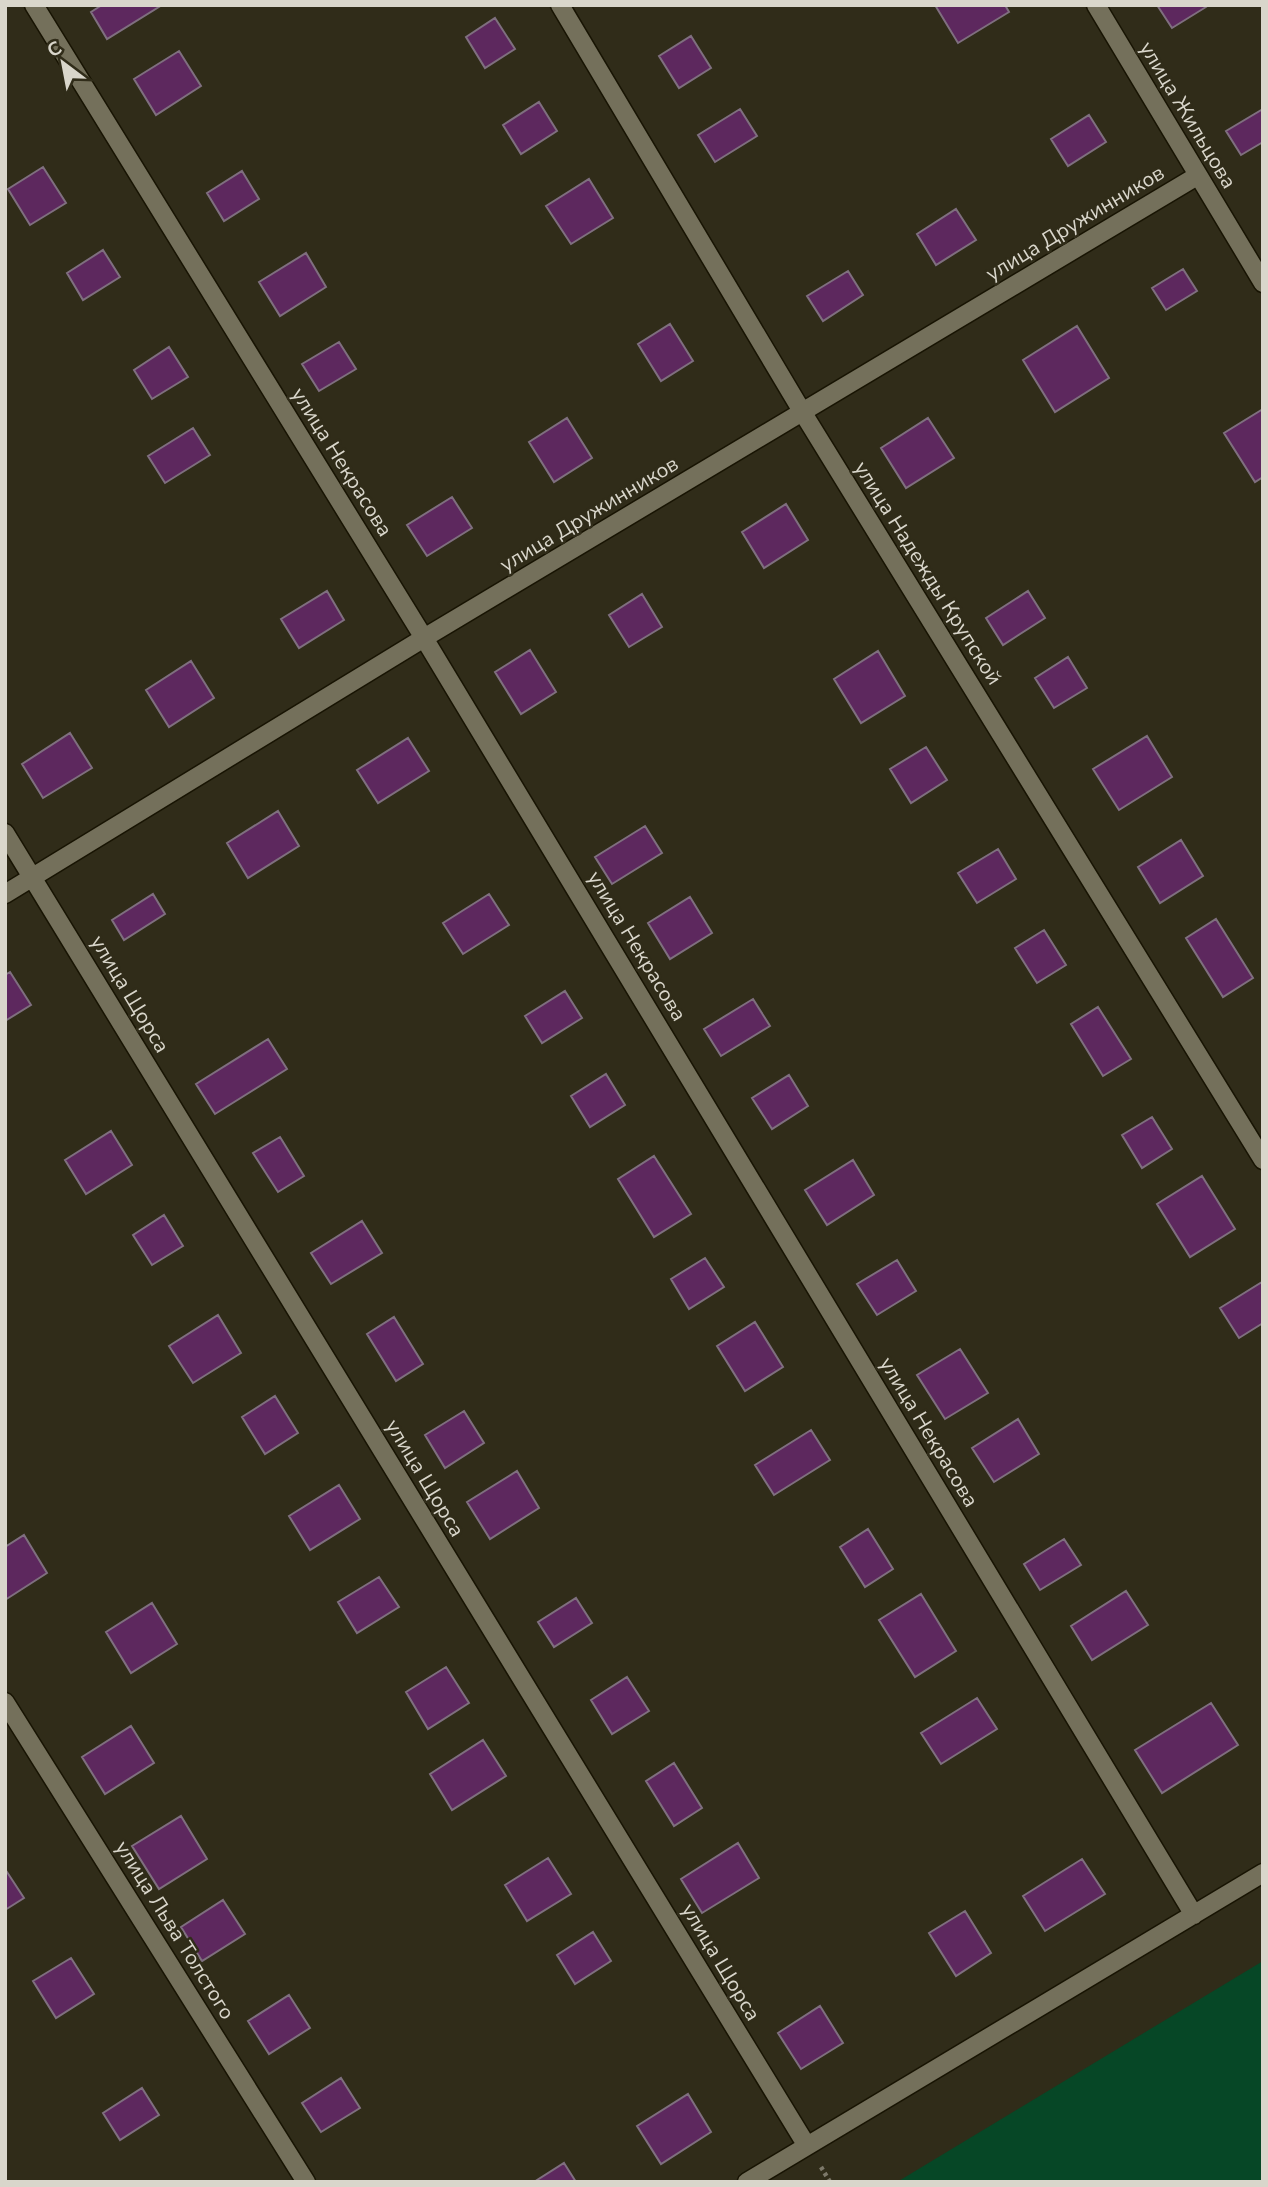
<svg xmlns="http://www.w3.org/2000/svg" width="1268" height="2187" viewBox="0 0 1268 2187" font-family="'Nunito Sans',sans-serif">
<rect width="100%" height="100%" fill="#302c19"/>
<path fill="#064726" d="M1263,1961v221h-366z"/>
<path fill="#5d285e" stroke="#7f6f7f" stroke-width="2" d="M102,5h60l-55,34 -16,-27z
M935,5h70l4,7 -51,31z
M1157,5h48l1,2 -34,21z
M495,18l20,31 -30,19 -19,-31z
M691,36l20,32 -32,20 -20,-32z
M179,51l22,35 -45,29 -22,-36z
M539,102l18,29 -36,23 -18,-29z
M740,109l17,27 -42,26 -17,-27z
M1263,109v33l-22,13 -15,-24z
M1089,115l17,27 -38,24 -17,-27z
M43,167l23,36 -36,22 -22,-36z
M242,171l17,28 -35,22 -17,-28z
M589,179l24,39 -42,26 -25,-38z
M956,209l20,31 -40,25 -19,-31z
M103,250l17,27 -37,23 -16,-27z
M306,253l20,34 -46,29 -21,-34z
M1183,269l14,22 -31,19 -14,-22z
M848,271l15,24 -40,26 -16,-25z
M670,324l23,37 -32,20 -23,-37z
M1077,326l32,52 -54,34 -32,-52z
M339,342l17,27 -37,22 -17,-27z
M169,347l19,30 -36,22 -18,-29z
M1263,409v68l-8,5 -31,-49z
M567,418l25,40 -38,24 -25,-40z
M928,418l26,40 -48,30 -25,-40z
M193,428l17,27 -45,28 -17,-27z
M452,497l20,31 -45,28 -20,-31z
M786,504l22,36 -44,28 -22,-36z
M327,591l17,29 -45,28 -18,-29z
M1028,591l17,27 -42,27 -17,-27z
M642,594l20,33 -33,20 -20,-32z
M530,650l26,42 -35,22 -26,-42z
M878,651l27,45 -44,27 -27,-44z
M1068,657l19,31 -33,20 -19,-30z
M191,661l23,37 -45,29 -23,-37z
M70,733l22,35 -49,30 -21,-34z
M1147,736l25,41 -53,33 -26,-41z
M408,738l21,33 -51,32 -21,-33z
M926,747l21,33 -36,23 -21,-34z
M278,811l21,35 -51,32 -21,-35z
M645,826l17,27 -50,31 -17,-27z
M1181,840l22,36 -43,27 -22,-36z
M998,849l18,30 -39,24 -19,-30z
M153,894l12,20 -41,26 -12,-20z
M489,894l20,31 -46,29 -20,-31z
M690,897l22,36 -42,26 -22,-36z
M1216,919l37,59 -30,19 -37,-59z
M1044,930l22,35 -29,18 -22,-35z
M10,972l21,33 -26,16v-46z
M565,991l17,27 -40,25 -17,-27z
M753,999l17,27 -49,30 -17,-27z
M1098,1007l33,52 -28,17 -32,-52z
M268,1039l19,30 -72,45 -19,-30z
M606,1074l19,31 -35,22 -19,-31z
M789,1075l19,31 -36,23 -20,-31z
M1152,1117l20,32 -30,19 -20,-33z
M111,1131l21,34 -46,29 -21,-34z
M280,1137l24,39 -26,16 -25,-39z
M654,1156l37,58 -37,23 -36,-58z
M853,1160l21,35 -47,30 -22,-35z
M1202,1176l33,53 -45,28 -33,-53z
M164,1215l19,31 -31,19 -19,-30z
M362,1221l20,32 -51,31 -20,-31z
M705,1258l19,29 -35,22 -18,-30z
M897,1260l19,31 -39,24 -20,-31z
M1262,1282l1,41 -24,15 -19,-30z
M218,1315l23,38 -48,30 -24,-37z
M394,1317l29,47 -27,17 -29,-47z
M755,1322l28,45 -38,24 -28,-45z
M960,1349l28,44 -43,26 -28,-44z
M275,1396l23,37 -33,21 -23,-37z
M464,1411l20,32 -39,25 -20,-33z
M1018,1419l21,35 -45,28 -22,-34z
M811,1430l19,30 -56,35 -19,-30z
M517,1471l22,37 -49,31 -23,-37z
M339,1485l21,34 -50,31 -21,-34z
M868,1529l25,40 -28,18 -25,-40z
M24,1535l23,38 -42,27v-53z
M1064,1539l17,26 -41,25 -16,-26z
M379,1577l20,30 -42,26 -19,-31z
M1126,1591l22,34 -56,35 -21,-34z
M921,1594l35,57 -41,26 -36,-57z
M576,1598l16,25 -38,24 -16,-25z
M152,1603l25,41 -46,29 -25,-41z
M446,1667l23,36 -41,26 -22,-37z
M627,1677l22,34 -37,23 -21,-34z
M977,1698l20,31 -56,35 -20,-31z
M1211,1703l27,42 -76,48 -27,-43z
M131,1726l23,37 -49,31 -23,-37z
M483,1740l23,36 -54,34 -22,-36z
M674,1763l28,45 -28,18 -28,-45z
M181,1816l26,43 -48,30 -27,-43z
M738,1843l21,35 -57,35 -21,-34z
M548,1858l23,36 -44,27 -22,-36z
M1082,1859l23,35 -60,37 -22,-35z
M5,1869l19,29 -19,12z
M223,1900l22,34 -43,27 -21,-34z
M965,1911l26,42 -35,23 -27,-43z
M593,1932l18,29 -36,23 -18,-29z
M71,1958l23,36 -38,24 -23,-37z
M289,1995l21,33 -41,26 -21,-33z
M820,2006l23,37 -42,26 -23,-36z
M341,2078l19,30 -39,24 -19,-29z
M142,2088l17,27 -39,25 -17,-27z
M688,2094l23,38 -50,32 -24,-38z
M564,2163l12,19h-42z"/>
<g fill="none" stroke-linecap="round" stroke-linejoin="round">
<g stroke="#181403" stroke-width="21">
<path id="street" d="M34,5l390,633 770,1277
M560,5l243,408 460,747
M1096,5l167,278
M5,833l802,1313
M5,894l419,-256 773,-462
M5,1702l301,480
M747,2182l516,-309"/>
</g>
<path stroke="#7c7869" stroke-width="4.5" stroke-dasharray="3.5 3.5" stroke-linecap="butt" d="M821,2167l9,15"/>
<use href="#street" stroke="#74705b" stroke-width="18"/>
</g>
<g text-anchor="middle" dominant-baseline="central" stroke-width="5" stroke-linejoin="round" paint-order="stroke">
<g font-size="21" fill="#d9d6cb" stroke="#302c19">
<text transform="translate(1188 115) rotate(59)">улица Жильцова</text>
<text transform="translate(1075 223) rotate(-31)">улица Дружинников</text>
<text transform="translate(342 462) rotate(58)">улица Некрасова</text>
<text transform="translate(589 514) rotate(-31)">улица Дружинников</text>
<text transform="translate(928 573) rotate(58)">улица Надежды Крупской</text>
<text transform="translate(637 946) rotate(59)">улица Некрасова</text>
<text transform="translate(130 994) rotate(59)">улица Щорса</text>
<text transform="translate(929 1432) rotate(59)">улица Некрасова</text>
<text transform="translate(425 1478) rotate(59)">улица Щорса</text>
<text transform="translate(175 1930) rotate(58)">улица Льва Толстого</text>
<text transform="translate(721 1962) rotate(59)">улица Щорса</text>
</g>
</g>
<rect width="1268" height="2187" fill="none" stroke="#d9d6cb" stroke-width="14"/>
<g transform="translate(63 63) rotate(328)" stroke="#302c19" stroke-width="5" paint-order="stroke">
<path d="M0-5L12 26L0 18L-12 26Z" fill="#d9d6cb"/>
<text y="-10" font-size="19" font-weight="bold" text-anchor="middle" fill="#d9d6cb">С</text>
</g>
</svg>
